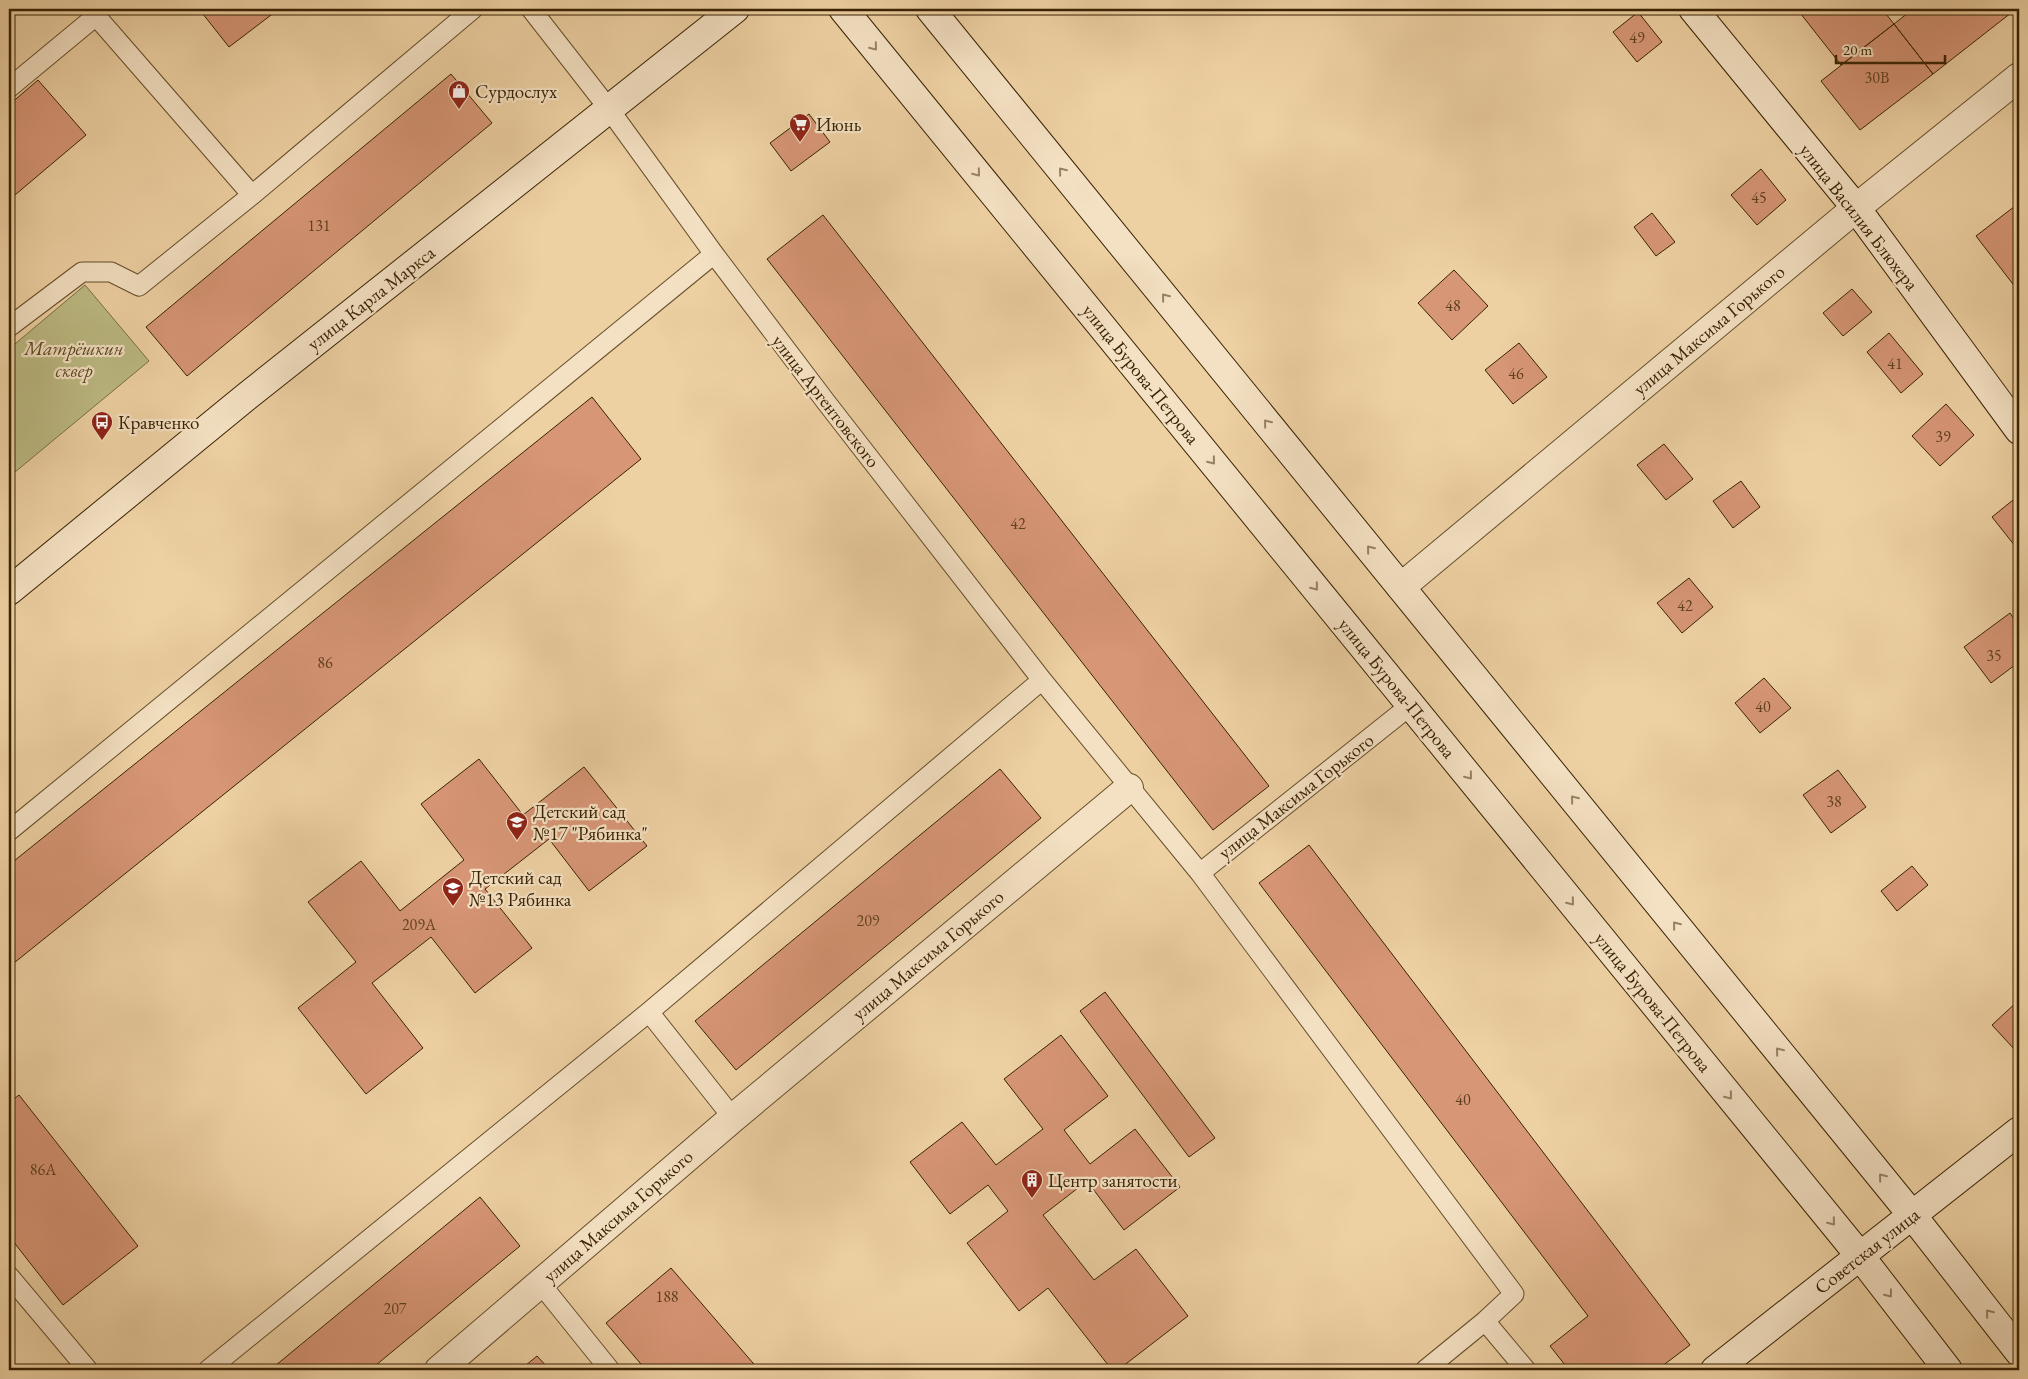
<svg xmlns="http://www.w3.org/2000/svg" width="2028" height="1379" viewBox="0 0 2028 1379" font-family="'EB Garamond',serif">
<rect width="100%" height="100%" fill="#eed1a3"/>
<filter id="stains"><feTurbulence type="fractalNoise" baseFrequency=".004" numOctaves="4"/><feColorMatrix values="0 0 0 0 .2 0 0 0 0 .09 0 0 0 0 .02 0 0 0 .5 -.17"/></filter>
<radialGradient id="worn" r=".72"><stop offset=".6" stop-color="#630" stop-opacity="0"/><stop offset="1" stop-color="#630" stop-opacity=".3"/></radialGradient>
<path fill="#bcba83" stroke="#7a6e43" d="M85,285l64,76 -140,116v-128z"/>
<path fill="#d79676" stroke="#382203" d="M199,9h80l-50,38z
M1797,9h85l12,15 -53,41z
M1913,9h103l-83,65 -39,-50z
M1638,12l24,30 -25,20 -24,-30z
M1894,24l39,50 -73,56 -39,-49z
M451,74l41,49 -305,253 -41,-49z
M38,80l48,55 -77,65v-95z
M809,114l21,28 -39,29 -21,-28z
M1761,169l25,31 -29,25 -26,-30z
M2019,203v89l-43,-56z
M1652,213l23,29 -19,14 -22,-29z
M823,215l446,571 -56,44 -446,-571z
M1454,270l34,36 -36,34 -34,-37z
M1852,289l20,23 -29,24 -20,-23z
M1889,333l34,41 -22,19 -34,-41z
M1519,343l28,34 -34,27 -28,-34z
M592,397l49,62 -632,508v-102z
M1946,404l28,31 -34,31 -28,-30z
M1664,444l29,35 -27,21 -29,-35z
M1741,481l19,26 -27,21 -20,-27z
M2018,496l1,1v54l-27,-34z
M1689,578l24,29 -31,26 -25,-30z
M2010,613l9,13v36l-28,21 -27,-36z
M1764,678l27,30 -31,25 -25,-30z
M479,759l44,56 61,-48 63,79 -58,45 -40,-52 -64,50 47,59 -57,45 -44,-56 -59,46 51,65 -57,46 -68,-86 58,-46 -48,-60 53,-41 39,50 64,-51 -43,-56z
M1000,769l41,49 -305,252 -41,-49z
M1838,770l28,37 -35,26 -28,-38z
M1309,845l381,500 -33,25h-88l-19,-24 38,-30 -329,-433z
M1912,866l16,19 -31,26 -16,-20z
M1105,992l110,146 -26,19 -109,-146z
M2019,1000v47l-4,3 -23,-25z
M1061,1035l47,61 -44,34 26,34 45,-35 45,58 -56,43 -37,-49 -44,34 51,65 42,-31 52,67 -70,54h-6l-64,-82 -29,23 -52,-68 41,-32 -20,-26 -38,29 -40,-52 52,-40 34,43 47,-36 -39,-50z
M19,1095l119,151 -75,59 -54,-69v-133z
M480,1197l40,49 -150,124h-100z
M671,1268l88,102h-113l-40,-47z
M537,1356l13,14h-30z"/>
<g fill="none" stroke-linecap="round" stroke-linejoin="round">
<g stroke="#664e2b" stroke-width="21">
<path id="lane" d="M531,9l78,100 105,145 112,148 216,278 158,193 211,-168
M9,88l87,-72 156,179
M9,327l73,-55h29l28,14 113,-91 221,-186
M9,831l705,-577
M1200,873l314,421 -29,27 -60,49
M649,1012l84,106
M9,1276l79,94
M540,1283l70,87
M1485,1321l41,49
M208,1370l441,-358 393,-332"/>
</g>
<g stroke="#664e2b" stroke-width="30">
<path id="street" d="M1401,587l455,-379 163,-131
M439,1370l294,-252 396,-330"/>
</g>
<g stroke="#382203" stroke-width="30">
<path id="secondary" d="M843,9l1017,1247 88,114
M930,9l982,1206 107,137
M1693,9l163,199 163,222
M9,591l237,-194 489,-388
M1715,1370l304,-239"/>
</g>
<use href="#lane" stroke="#f4e1c3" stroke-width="19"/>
<use href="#street" stroke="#f4e1c3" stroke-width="28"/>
<use href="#secondary" stroke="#f4e1c3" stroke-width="28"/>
</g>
<defs><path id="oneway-chevron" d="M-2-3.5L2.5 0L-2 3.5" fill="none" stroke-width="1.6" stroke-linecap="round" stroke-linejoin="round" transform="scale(1.25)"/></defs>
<g stroke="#968263">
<use href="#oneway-chevron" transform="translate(874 47) rotate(51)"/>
<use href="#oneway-chevron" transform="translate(1062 171) rotate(-129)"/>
<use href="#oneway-chevron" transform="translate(977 173) rotate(51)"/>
<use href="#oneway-chevron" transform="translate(1165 297) rotate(-129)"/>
<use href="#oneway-chevron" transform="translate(1267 423) rotate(-129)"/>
<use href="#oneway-chevron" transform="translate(1212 461) rotate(51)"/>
<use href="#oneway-chevron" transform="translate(1370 549) rotate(-129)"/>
<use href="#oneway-chevron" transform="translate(1315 587) rotate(51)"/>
<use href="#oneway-chevron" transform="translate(1469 776) rotate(51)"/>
<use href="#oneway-chevron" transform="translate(1574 799) rotate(-129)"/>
<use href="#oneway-chevron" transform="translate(1571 902) rotate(51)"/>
<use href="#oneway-chevron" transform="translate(1676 925) rotate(-129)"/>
<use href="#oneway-chevron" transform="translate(1779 1051) rotate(-129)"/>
<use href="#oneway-chevron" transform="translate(1729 1096) rotate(51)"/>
<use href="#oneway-chevron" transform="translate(1882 1177) rotate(-129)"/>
<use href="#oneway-chevron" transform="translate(1832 1222) rotate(51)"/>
<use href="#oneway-chevron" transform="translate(1889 1294) rotate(52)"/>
<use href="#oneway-chevron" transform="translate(1989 1313) rotate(-128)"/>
</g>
<defs>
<g id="shop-pin" transform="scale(1.125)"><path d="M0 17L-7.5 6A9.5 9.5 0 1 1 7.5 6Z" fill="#8f2418" stroke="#f4e1c3"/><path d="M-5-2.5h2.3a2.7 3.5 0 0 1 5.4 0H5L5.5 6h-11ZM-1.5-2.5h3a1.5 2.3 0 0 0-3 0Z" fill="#fff"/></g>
<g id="supermarket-pin" transform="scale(1.125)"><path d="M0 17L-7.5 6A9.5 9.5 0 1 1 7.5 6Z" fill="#8f2418" stroke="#f4e1c3"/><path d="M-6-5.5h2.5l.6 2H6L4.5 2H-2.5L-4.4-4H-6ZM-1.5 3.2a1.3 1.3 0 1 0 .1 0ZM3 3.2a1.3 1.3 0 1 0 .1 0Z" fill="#fff"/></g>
<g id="bus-pin" transform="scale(1.125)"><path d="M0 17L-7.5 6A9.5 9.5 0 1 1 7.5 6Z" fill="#8f2418" stroke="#f4e1c3"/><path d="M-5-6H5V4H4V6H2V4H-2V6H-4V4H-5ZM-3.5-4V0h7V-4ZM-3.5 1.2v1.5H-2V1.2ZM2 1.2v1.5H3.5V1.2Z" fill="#fff"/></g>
<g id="school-pin" transform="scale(1.125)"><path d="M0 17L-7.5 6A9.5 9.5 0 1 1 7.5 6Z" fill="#8f2418" stroke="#f4e1c3"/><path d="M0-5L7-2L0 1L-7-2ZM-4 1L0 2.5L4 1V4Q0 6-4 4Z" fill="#fff"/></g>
<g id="building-pin" transform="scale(1.125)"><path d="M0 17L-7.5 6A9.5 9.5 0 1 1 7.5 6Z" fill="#8f2418" stroke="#f4e1c3"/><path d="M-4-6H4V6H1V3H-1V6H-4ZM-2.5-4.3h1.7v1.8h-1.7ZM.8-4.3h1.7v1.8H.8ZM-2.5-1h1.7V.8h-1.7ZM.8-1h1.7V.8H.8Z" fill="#fff"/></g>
</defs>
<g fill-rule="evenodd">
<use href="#shop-pin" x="459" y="91"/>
<use href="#supermarket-pin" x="800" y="124"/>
<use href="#bus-pin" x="102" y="422"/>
<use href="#school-pin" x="517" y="822"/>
<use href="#school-pin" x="453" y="888"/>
<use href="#building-pin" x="1032" y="1180"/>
</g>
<g text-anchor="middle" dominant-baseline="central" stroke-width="4.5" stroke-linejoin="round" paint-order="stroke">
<g font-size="16" fill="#603f20">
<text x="1637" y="37">49</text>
<text x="1877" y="77">30В</text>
<text x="1759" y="197">45</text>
<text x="319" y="225">131</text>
<text x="1453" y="305">48</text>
<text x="1895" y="363">41</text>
<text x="1516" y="373">46</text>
<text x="1943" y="436">39</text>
<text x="1018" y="523">42</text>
<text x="1685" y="605">42</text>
<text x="1994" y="655">35</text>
<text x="325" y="662">86</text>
<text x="1763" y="706">40</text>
<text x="1834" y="801">38</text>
<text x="868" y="920">209</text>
<text x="419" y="924">209А</text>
<text x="1463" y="1099">40</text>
<text x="43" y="1169">86А</text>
<text x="667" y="1296">188</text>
<text x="395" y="1308">207</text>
</g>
<g font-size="19" fill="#382203" stroke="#f4e1c3" text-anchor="start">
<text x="475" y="91">Сурдослух</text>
<text x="816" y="124">Июнь</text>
<text x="118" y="422">Кравченко</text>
<text x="533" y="811">Детский сад<tspan x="533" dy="22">№17 "Рябинка"</tspan></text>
<text x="469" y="877">Детский сад<tspan x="469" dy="22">№13 Рябинка</tspan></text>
<text x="1048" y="1180">Центр занятости</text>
</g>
<g font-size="19" fill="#382203" stroke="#f4e1c3">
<text transform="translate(1859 217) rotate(52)">улица Василия Блюхера</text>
<text transform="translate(371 298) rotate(-38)">улица Карла Маркса</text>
<text transform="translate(1709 330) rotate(-40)">улица Максима Горького</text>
<text transform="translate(1141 374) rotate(51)">улица Бурова-Петрова</text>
<text transform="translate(826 401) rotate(52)">улица Аргентовского</text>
<text transform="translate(1397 688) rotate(51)">улица Бурова-Петрова</text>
<text transform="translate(1296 796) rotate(-38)">улица Максима Горького</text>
<text transform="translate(928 955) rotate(-40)">улица Максима Горького</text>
<text transform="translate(1653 1002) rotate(51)">улица Бурова-Петрова</text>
<text transform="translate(618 1216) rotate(-41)">улица Максима Горького</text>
<text transform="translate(1867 1251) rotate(-38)">Советская улица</text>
</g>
<g font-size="19" font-style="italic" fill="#594823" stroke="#f4e1c3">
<text x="74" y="348">Матрёшкин<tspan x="74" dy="22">сквер</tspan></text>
</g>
</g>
<rect width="2028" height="1379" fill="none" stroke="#eed1a3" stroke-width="30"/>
<rect x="10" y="10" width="2008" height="1359" fill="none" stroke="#382203" stroke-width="2.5"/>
<rect x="15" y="15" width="1998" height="1349" fill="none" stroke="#382203"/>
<path d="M1836 55v8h109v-8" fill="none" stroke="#382203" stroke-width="2.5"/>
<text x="1843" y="55" font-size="15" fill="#382203" stroke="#f4e1c3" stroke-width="4" paint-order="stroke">20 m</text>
<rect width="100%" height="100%" filter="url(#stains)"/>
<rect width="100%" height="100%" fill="url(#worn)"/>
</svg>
